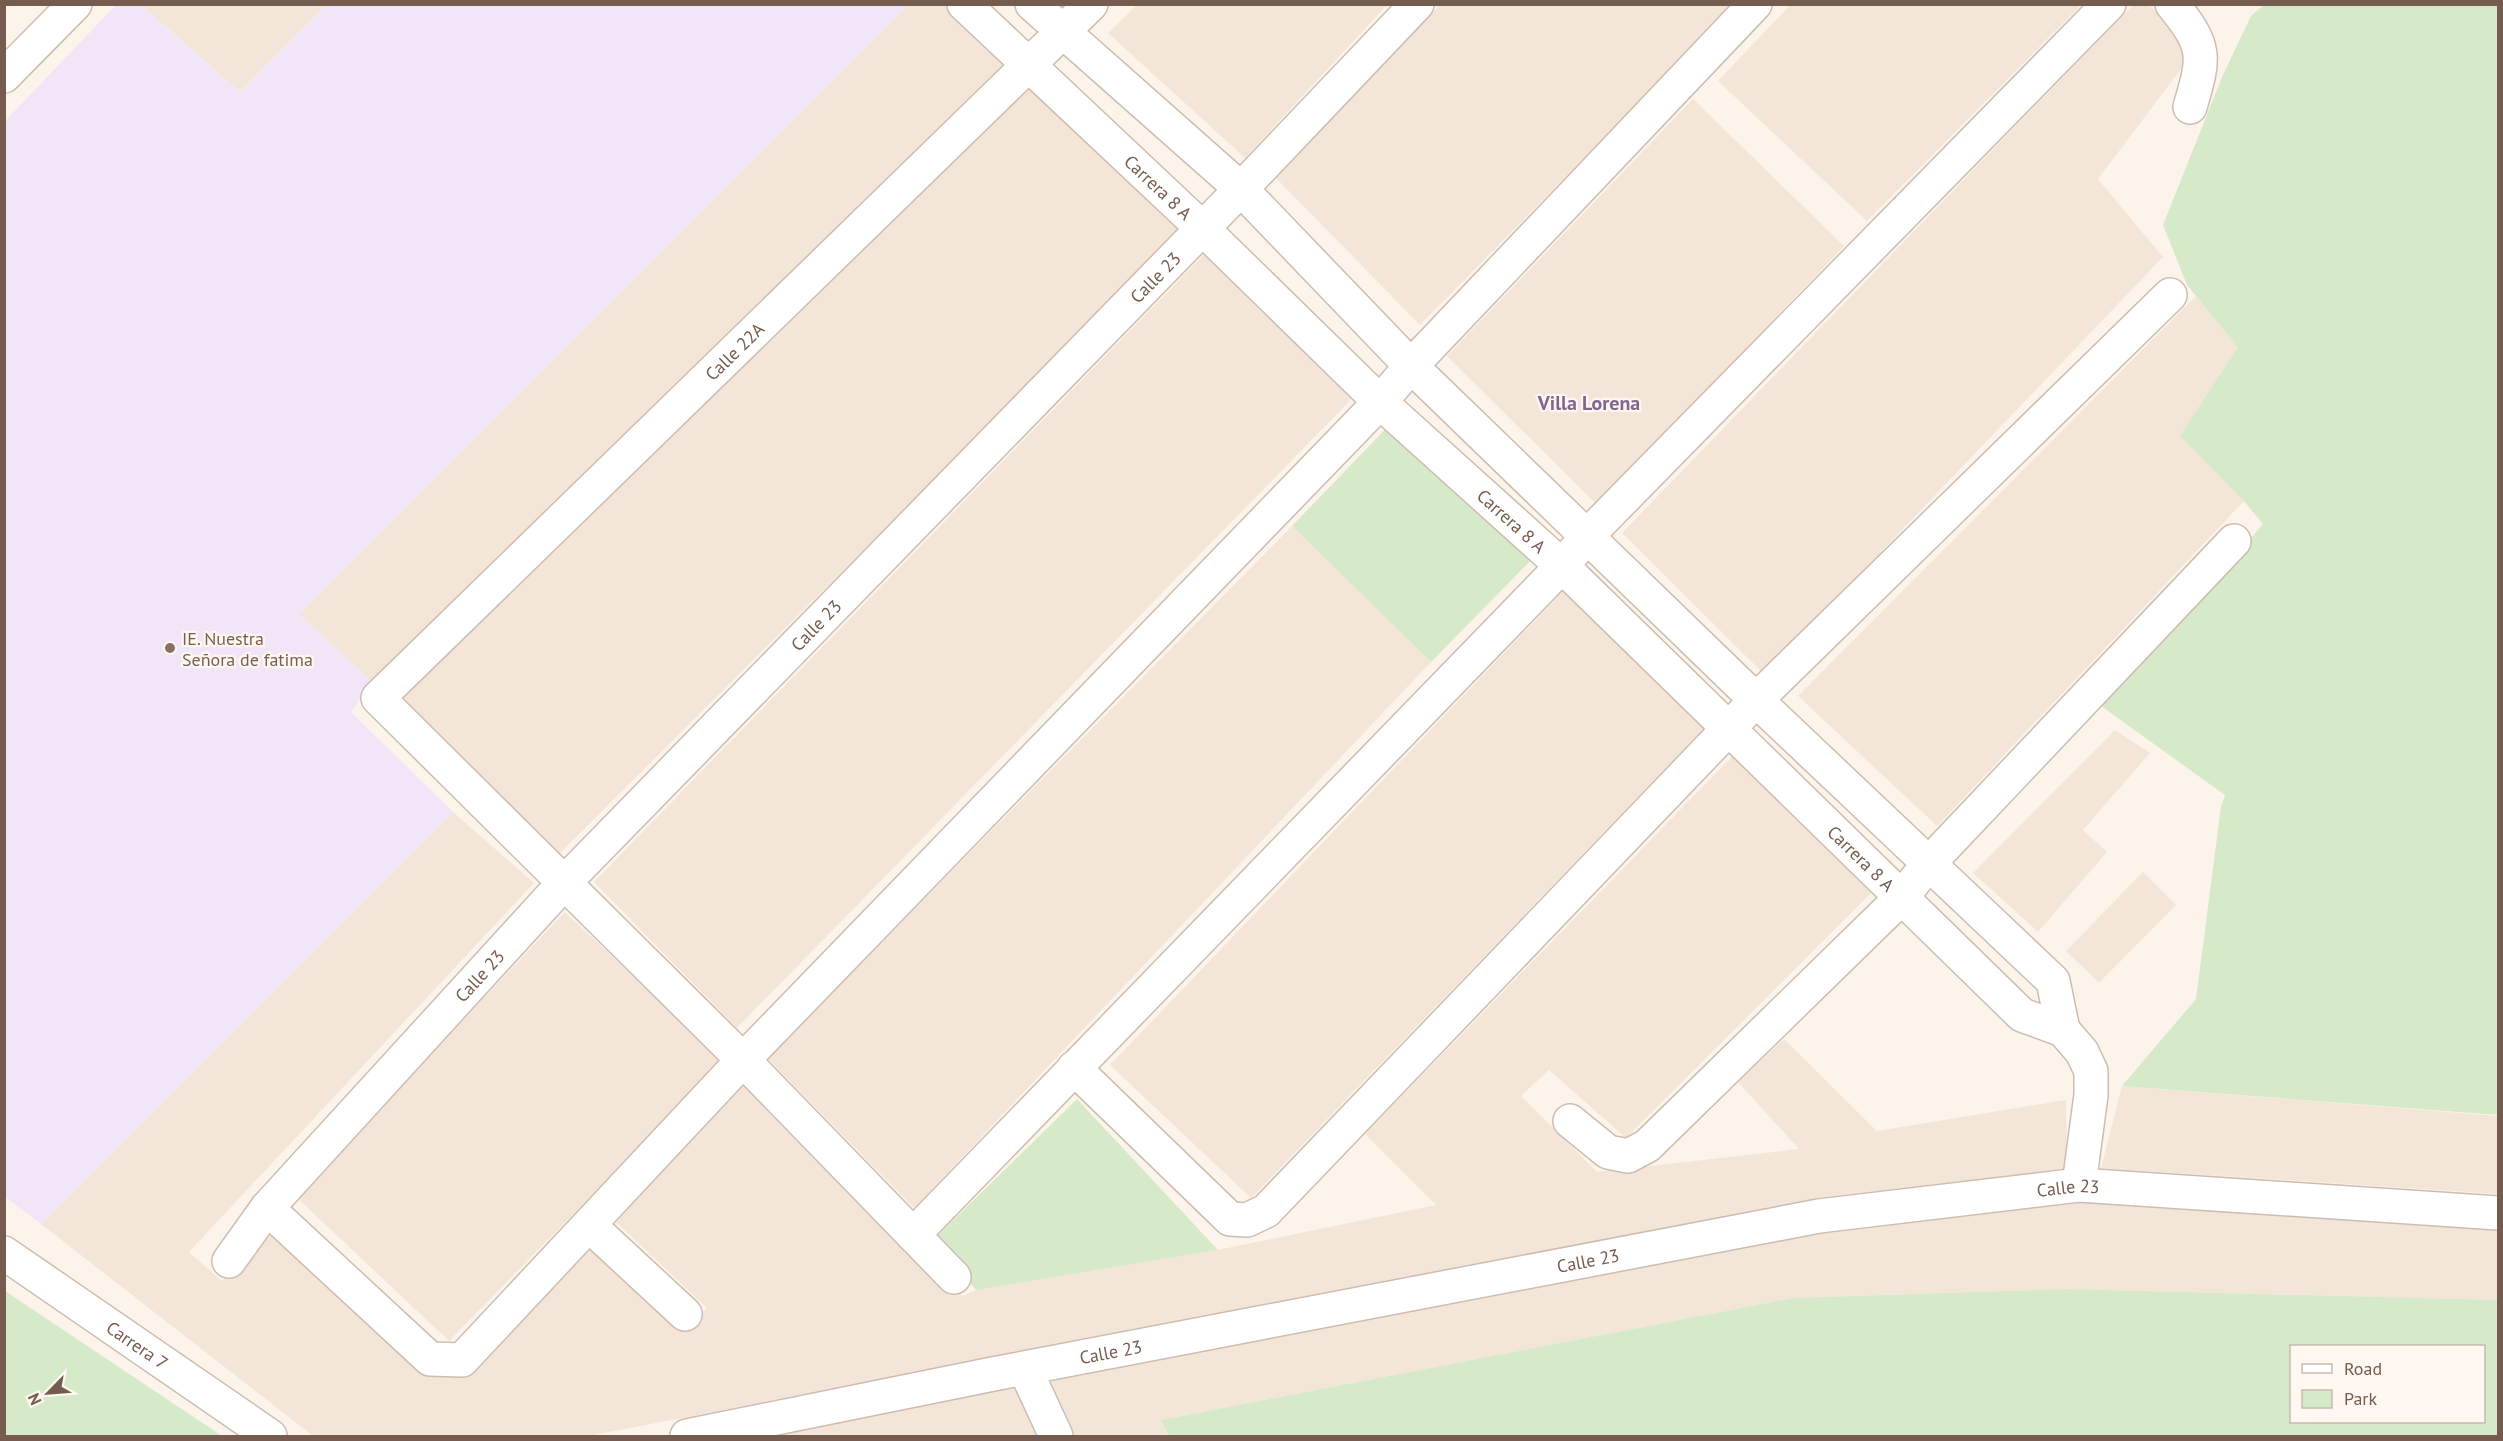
<svg xmlns="http://www.w3.org/2000/svg" width="2503" height="1441" viewBox="0 0 2503 1441" font-family="'PT Sans',sans-serif">
<rect width="100%" height="100%" fill="#fcf4ea"/>
<path fill="#f3e6d8" d="M141,5h185l-86,87z
M908,5h45l61,52 -642,625 -73,-68z
M1137,5v-1l250,1 -142,153 -137,-125z
M1440,5h294l-314,320 -146,-149z
M1790,5v-1l291,1 -214,216 -149,-140z
M2133,5h16l47,44 -98,130 65,78 -399,417 -142,-141z
M1045,73l155,141 -640,639 -157,-155z
M1693,99l151,147 -248,258 -149,-148z
M1222,236l152,140 -637,652 -143,-146z
M2196,296l42,51 -57,89 63,65 -307,325 -139,-130z
M1292,526l139,136 -517,546 -147,-150z
M1577,577l136,142 -462,479 -141,-133z
M2115,730l35,23 -67,77 24,22 -69,80 -65,-59z
M1745,743l145,131 -264,264 -77,-68 -28,26 76,76 202,-23 -61,-67 46,-43 93,92 189,-31 1,76 -1046,176 -432,84h-276l-272,-212 412,-412 81,71 -345,369 33,29 49,-51 149,143 42,2 125,-128 96,82 24,-21 -91,-86 131,-144 216,218 13,-6 242,-40 218,-45 -71,-71z
M2143,872l33,33 -77,78 -33,-32z
M565,912l158,149 -274,280 -153,-144z
M2122,1086l376,30v78l-397,-26z
M2059,1197l439,26v77l-430,-11 -275,9 -632,122 8,16h-102l-27,-58 801,-158z
M1018,1380l26,56h-271z"/>
<path fill="#f1e6f8" d="M116,5h25l99,87 86,-87h582l-609,609 73,68 -21,30 102,100 -412,412 -36,-27v-1076z"/>
<path fill="#d6e9c8" fill-rule="evenodd" d="M2265,4l233,1v1110l-376,-29 74,-87 25,-192 4,-12 -124,-89 162,-182 -19,-23 -64,-65 58,-89 -51,-62 -24,-60 59,-148 29,-61z
M1398,416l140,137 -107,109 -139,-136z
M1077,1099l141,151 -242,40 -43,-50z
M2068,1289l430,11v136h-1329l-8,-16 632,-122zM2292,1346h192v76h-192z
M4,1291h1l217,145h-217z"/>
<g fill="none" stroke-linecap="round" stroke-linejoin="round">
<g stroke="#cdbdb0" stroke-width="36">
<g id="minor">
<path id="s1" d="M964,4l238,224 178,174 182,164 460,449 41,15 19,22 9,19v24l-12,90"/>
<path d="M1032,4l209,185 170,177 345,334 297,281 10,49"/>
<path d="M2172,4c35,43 33,52 18,103"/>
<path d="M4,76l71,-72"/>
<path d="M1074,1068l156,151 17,1 19,-9 490,-511 414,-405"/>
<path d="M1570,1121l38,31 20,4 19,-10 254,-248 29,-36 304,-321"/>
<path d="M267,1208l163,151 32,1 281,-300 637,-658 31,-36 344,-362"/>
<path d="M589,1225l96,89"/>
<path d="M913,1235l649,-669 26,-31 521,-531"/>
<path id="s2" d="M4,1253l266,183"/>
<path id="s3" d="M229,1261l38,-53 296,-324 678,-695 176,-185"/>
<path id="s4" d="M954,1277l-211,-217 -365,-362 713,-694"/>
<path d="M1025,1369l31,67"/>
<path id="s5" d="M687,1436l306,-62 826,-158 260,-31 419,28"/>
</g>
</g>
<use href="#minor" stroke="#fff" stroke-width="33"/>
</g>
<circle fill="#8d6e63" stroke="#fef8f0" stroke-width="2" cx="170" cy="648" r="6"/>
<g text-anchor="middle" dominant-baseline="central" stroke-width="4.5" stroke-linejoin="round" paint-order="stroke">
<g font-size="18" fill="#755c4e" stroke="#fef8f0">
<text stroke="none"><textPath href="#s1" startOffset="267">Carrera 8 A</textPath></text>
<text stroke="none"><textPath href="#s3" startOffset="1352">Calle 23</textPath></text>
<text stroke="none"><textPath href="#s4" startOffset="1314">Calle 22A</textPath></text>
<text stroke="none"><textPath href="#s1" startOffset="753">Carrera 8 A</textPath></text>
<text stroke="none"><textPath href="#s3" startOffset="866">Calle 23</textPath></text>
<text stroke="none"><textPath href="#s1" startOffset="1239">Carrera 8 A</textPath></text>
<text stroke="none"><textPath href="#s3" startOffset="380">Calle 23</textPath></text>
<text stroke="none"><textPath href="#s5" startOffset="1404">Calle 23</textPath></text>
<text stroke="none"><textPath href="#s5" startOffset="918">Calle 23</textPath></text>
<text stroke="none"><textPath href="#s2" startOffset="162">Carrera 7</textPath></text>
<text stroke="none"><textPath href="#s5" startOffset="432">Calle 23</textPath></text>
</g>
<g font-size="18" fill="#785e54" stroke="#fef8f0" text-anchor="start">
<text x="182" y="638">IE. Nuestra<tspan x="182" dy="21">Señora de fatima</tspan></text>
</g>
<g font-size="20" font-weight="bold" fill="#826691" stroke="#fef8f0">
<text x="1589" y="403">Villa Lorena</text>
</g>
</g>
<rect width="2503" height="1441" fill="none" stroke="#755c4e" stroke-width="12"/>
<rect x="2290" y="1345" width="195" height="78" fill="#fef8f0" stroke="#c7baaf" stroke-width="1.5"/>
<rect x="2302" y="1364" width="30" height="9" fill="#ffffff" stroke="#c7baaf" stroke-width="1.5"/>
<text x="2344" y="1375" font-size="18" fill="#755c4e">Road</text>
<rect x="2302" y="1390" width="30" height="18" fill="#d6e9c8" stroke="#c7baaf" stroke-width="1.5"/>
<text x="2344" y="1405" font-size="18" fill="#755c4e">Park</text>
<g transform="translate(48 1393) rotate(245)" stroke="#fef8f0" stroke-width="4.5" paint-order="stroke">
<path d="M0-4.5L10 22L0 15L-10 22Z" fill="#755c4e"/>
<text y="-9" font-size="16" font-weight="bold" text-anchor="middle" fill="#755c4e">N</text>
</g>
</svg>
